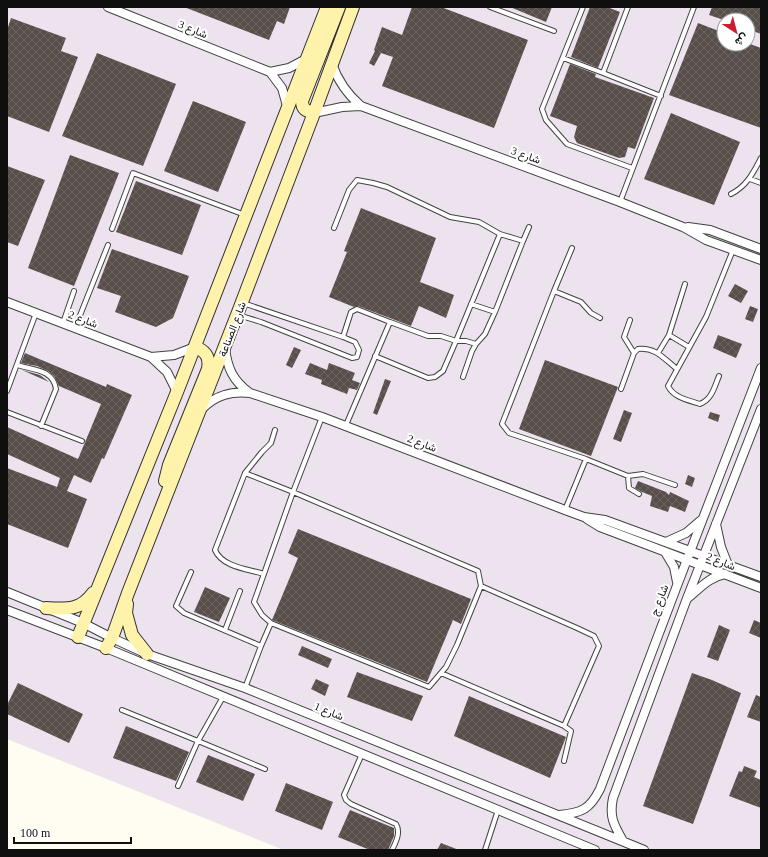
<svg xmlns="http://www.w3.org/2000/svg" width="768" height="857" viewBox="0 0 768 857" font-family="'Times New Roman',Vazirmatn,serif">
<defs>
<pattern id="building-cross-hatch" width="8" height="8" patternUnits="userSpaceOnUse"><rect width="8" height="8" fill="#584f4b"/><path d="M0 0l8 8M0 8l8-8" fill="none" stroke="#6b6461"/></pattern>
</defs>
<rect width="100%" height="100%" fill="#fffcf1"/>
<path fill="#ece3ee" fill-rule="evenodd" d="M7,7h754v843h-477l-277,-111zM724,20h24v24h-24z"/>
<path fill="url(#building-cross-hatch)" d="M184,7h106l-6,17 -7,-3 -8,19z
M412,7h29l87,33 -34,88 -112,-42 11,-29 -12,-4 -7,13 -5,-3 6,-12 -1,-1 8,-23 20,8z
M510,7h42l-6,15z
M590,7h17l13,5 -22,56 -27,-11z
M712,7h49v27l-13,-5v-9h-24l-15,-5z
M11,18l55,20 -5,13 17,6 -29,75 -42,-16v-86z
M698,23l26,10v11h26l11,4v80l-92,-33z
M97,53l79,31 -33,82 -81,-30z
M570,64l26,10 -1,3 59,21 -19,51 -7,-2 -3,10 -6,1 -42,-15 -3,-6 3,-11 -27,-10z
M193,101l53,21 -28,70 -54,-21z
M671,113l69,29 -26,63 -70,-26z
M70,155l49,18 -45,113 -46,-18z
M7,166l38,14 -27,66 -11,-4z
M136,181l65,24 -19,50 -66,-23z
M361,208l75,30 -16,44 34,13 -8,23 -27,-12 -8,20 -53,-20 -4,1 -25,-10 18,-45 -3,-1z
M112,249l77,27 -16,42 -17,9 -41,-15 6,-16 -24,-8z
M735,284l13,7 -7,12 -13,-7z
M750,306l8,3 -5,13 -8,-3z
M718,335l24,9 -6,14 -23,-10z
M294,347l7,3 -9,18 -6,-3z
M25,353l81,34 1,-3 25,11 -28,64 -2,-1 -11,25 -17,-8 -7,16 20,8 -19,49 -61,-24v-56l50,19 3,-9 -53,-24v-27l71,32 23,-55 -42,-18 -5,-10 -6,-5 -11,-5 -16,-3z
M545,360l73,27 -27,69 -72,-27z
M310,363l17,7 2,-7 26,10 -3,7 8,3 -3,7 -8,-2 -2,6 -26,-10 1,-4 -17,-6z
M22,370l18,5 9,7z
M385,379l6,2 -14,34 -4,-2z
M624,410l8,3 -11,29 -8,-3z
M710,412l10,3 -2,7 -10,-4z
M688,475l7,3 -3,9 -7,-3z
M638,481l28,11 3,3 1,-3 19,9 -4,11 -15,-6 -2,6 -18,-6 2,-10 -10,-4 -7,-4z
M298,529l173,70 -10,25 -8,-4 -26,62 -155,-62 26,-62 -10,-5z
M205,587l25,11 -11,24 -25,-10z
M754,620l7,3v15l-12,-5z
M719,625l11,5 -12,31 -11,-4z
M302,646l30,13 -4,9 -30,-13z
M357,672l66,24 -11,25 -65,-24z
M692,673l20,7 29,13 -48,131 -50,-18z
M316,679l13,6 -4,11 -14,-7z
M18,683l65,31 -14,29 -62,-29v-9z
M756,695l5,2v25l-14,-5z
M469,696l97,41 -16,41 -96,-42z
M126,726l63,26 -13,29 -63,-23z
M208,755l47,19 -12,27 -47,-19z
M744,766l13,5 -3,6 7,3v28l-32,-12 10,-25 3,1z
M286,783l47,19 -11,28 -47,-19z
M350,810l44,18v8l-6,14h-18l-32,-13z
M441,843l18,7h-22z"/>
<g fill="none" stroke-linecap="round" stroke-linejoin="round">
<g stroke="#424242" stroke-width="6">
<path id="lane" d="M490,7l64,24
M583,7l-41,102 4,11 21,24 65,24
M628,7l-25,66 58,23
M563,58l40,15
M750,179l11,4
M731,194c16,-8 22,-21 30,-36
M620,202l74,-195
M334,228l15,-38 8,-10 16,3 14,4 63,30 29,5 21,12
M112,229l21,-56 112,42
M554,291l18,-43
M243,303l100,34 8,-25 6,-3 33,13
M471,304l24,8
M238,315l23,7 91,36 5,-1 2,-7 -4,-8 -12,-5
M630,320l-6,17 10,16
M63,323l11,-32
M75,328l33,-83
M669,335l20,12
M476,344l-10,-3h-10l44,-107 23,7 6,-14
M658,353l11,-18 16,-51
M17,365c16,5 36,4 39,24l-15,37
M719,376c-5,12 -7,23 -19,28 -12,-4 -26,-6 -32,-18l38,-69 27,-67
M463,377l9,-26 4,-7 9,-10 10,-22 28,-71
M621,389l13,-36 4,-4c18,-2 26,10 39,20
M7,391l29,-78
M7,412l75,29
M346,425l44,-103 38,14h13l15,5 -13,30 -8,6 -7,1 -53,-22
M586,459l42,17 15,-2 32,11
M245,473l17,-21 9,-9 4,-13
M628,476l1,12 10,6
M565,510l21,-51 -77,-26 -7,-9 52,-133 27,11 10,11 9,5
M191,572l-15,34 8,7 77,33
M264,574c-16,-5 -42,-7 -49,-24l30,-77 48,19 185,79 3,15 -24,59 -11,22 -17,20 -158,-64
M225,630l15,-39
M441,673l123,53 35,-80 -5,-10 -17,-8 -96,-42
M245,688l16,-42 10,-23 -9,-8 -8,-13 39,-110 29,-75
M223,697l-25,44 67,28
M122,710l76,31 -20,45
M362,754l-18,41 2,5 5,4 45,20c5,8 0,18 -4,26
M564,761l7,-30 -7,-5
M485,850l13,-40"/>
</g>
<g stroke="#424242" stroke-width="10">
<path id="street" d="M108,7l162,65 19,-4 17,-9
M332,64c6,17 15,30 29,42l259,96 63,25 23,13 55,20
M270,72l12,16 5,18
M314,113l28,-6 19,-1
M688,227l22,3 51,19
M7,302l144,55 16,15 10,20
M225,347c2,21 8,34 25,46
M151,357l23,-2 21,-8
M202,409c14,-14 29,-18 48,-16l72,24 243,93 19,7 21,3 156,57
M587,519l13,8 161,61
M716,524l5,23 7,18
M666,542l20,-9 14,-12
M665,552l9,15 3,15
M7,592l76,31 29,15 35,16 98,34 399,162
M688,598c12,-10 21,-21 37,-24
M7,610l99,38 489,202
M559,815c23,-2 31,-6 41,-26l78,-206 83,-215
M623,841c-9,-16 -14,-24 -10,-43l73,-197 75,-192"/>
</g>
<g stroke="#313131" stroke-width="14">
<path id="secondary" d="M314,113c-7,-2 -12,-3 -12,-12l37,-94
M165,481l4,-16 39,-96c2,-12 -2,-18 -13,-22
M127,604l-1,9 6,22 15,19
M46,608c20,1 34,3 47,-15
M78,637l99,-245 150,-385
M106,648l6,-10 16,-45 109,-278 77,-202 39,-106"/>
</g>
<use href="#lane" stroke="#fff" stroke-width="4"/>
<use href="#street" stroke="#fff" stroke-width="8"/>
<use href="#secondary" stroke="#fff3ac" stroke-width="12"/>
</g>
<g text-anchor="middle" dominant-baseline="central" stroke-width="4" stroke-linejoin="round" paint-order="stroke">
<g font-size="11" fill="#0f0f0f" stroke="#fff">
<text transform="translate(193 29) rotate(22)">شارع 3</text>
<text transform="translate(526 155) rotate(20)">شارع 3</text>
<text transform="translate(83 319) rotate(21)">شارع 2</text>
<text transform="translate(232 329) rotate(-69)">شارع الصناعة</text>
<text transform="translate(422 443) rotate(21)">شارع 2</text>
<text transform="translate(721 561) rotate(22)">شارع 2</text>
<text transform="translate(659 600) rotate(-69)">شارع ج</text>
<text transform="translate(329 711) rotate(22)">شارع 1</text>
</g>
</g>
<rect width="768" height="857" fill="none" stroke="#0f0f0f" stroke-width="16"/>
<g transform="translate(736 32) rotate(144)"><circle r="19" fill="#ffffff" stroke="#9f9f9f"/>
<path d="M0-3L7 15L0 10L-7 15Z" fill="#c71f2e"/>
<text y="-6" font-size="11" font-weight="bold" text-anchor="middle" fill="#0f0f0f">ش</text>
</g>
<path d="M14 837v6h117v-6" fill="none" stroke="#0f0f0f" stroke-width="2"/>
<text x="20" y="837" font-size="12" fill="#0f0f0f" stroke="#ffffff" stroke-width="3" paint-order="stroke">100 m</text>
</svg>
